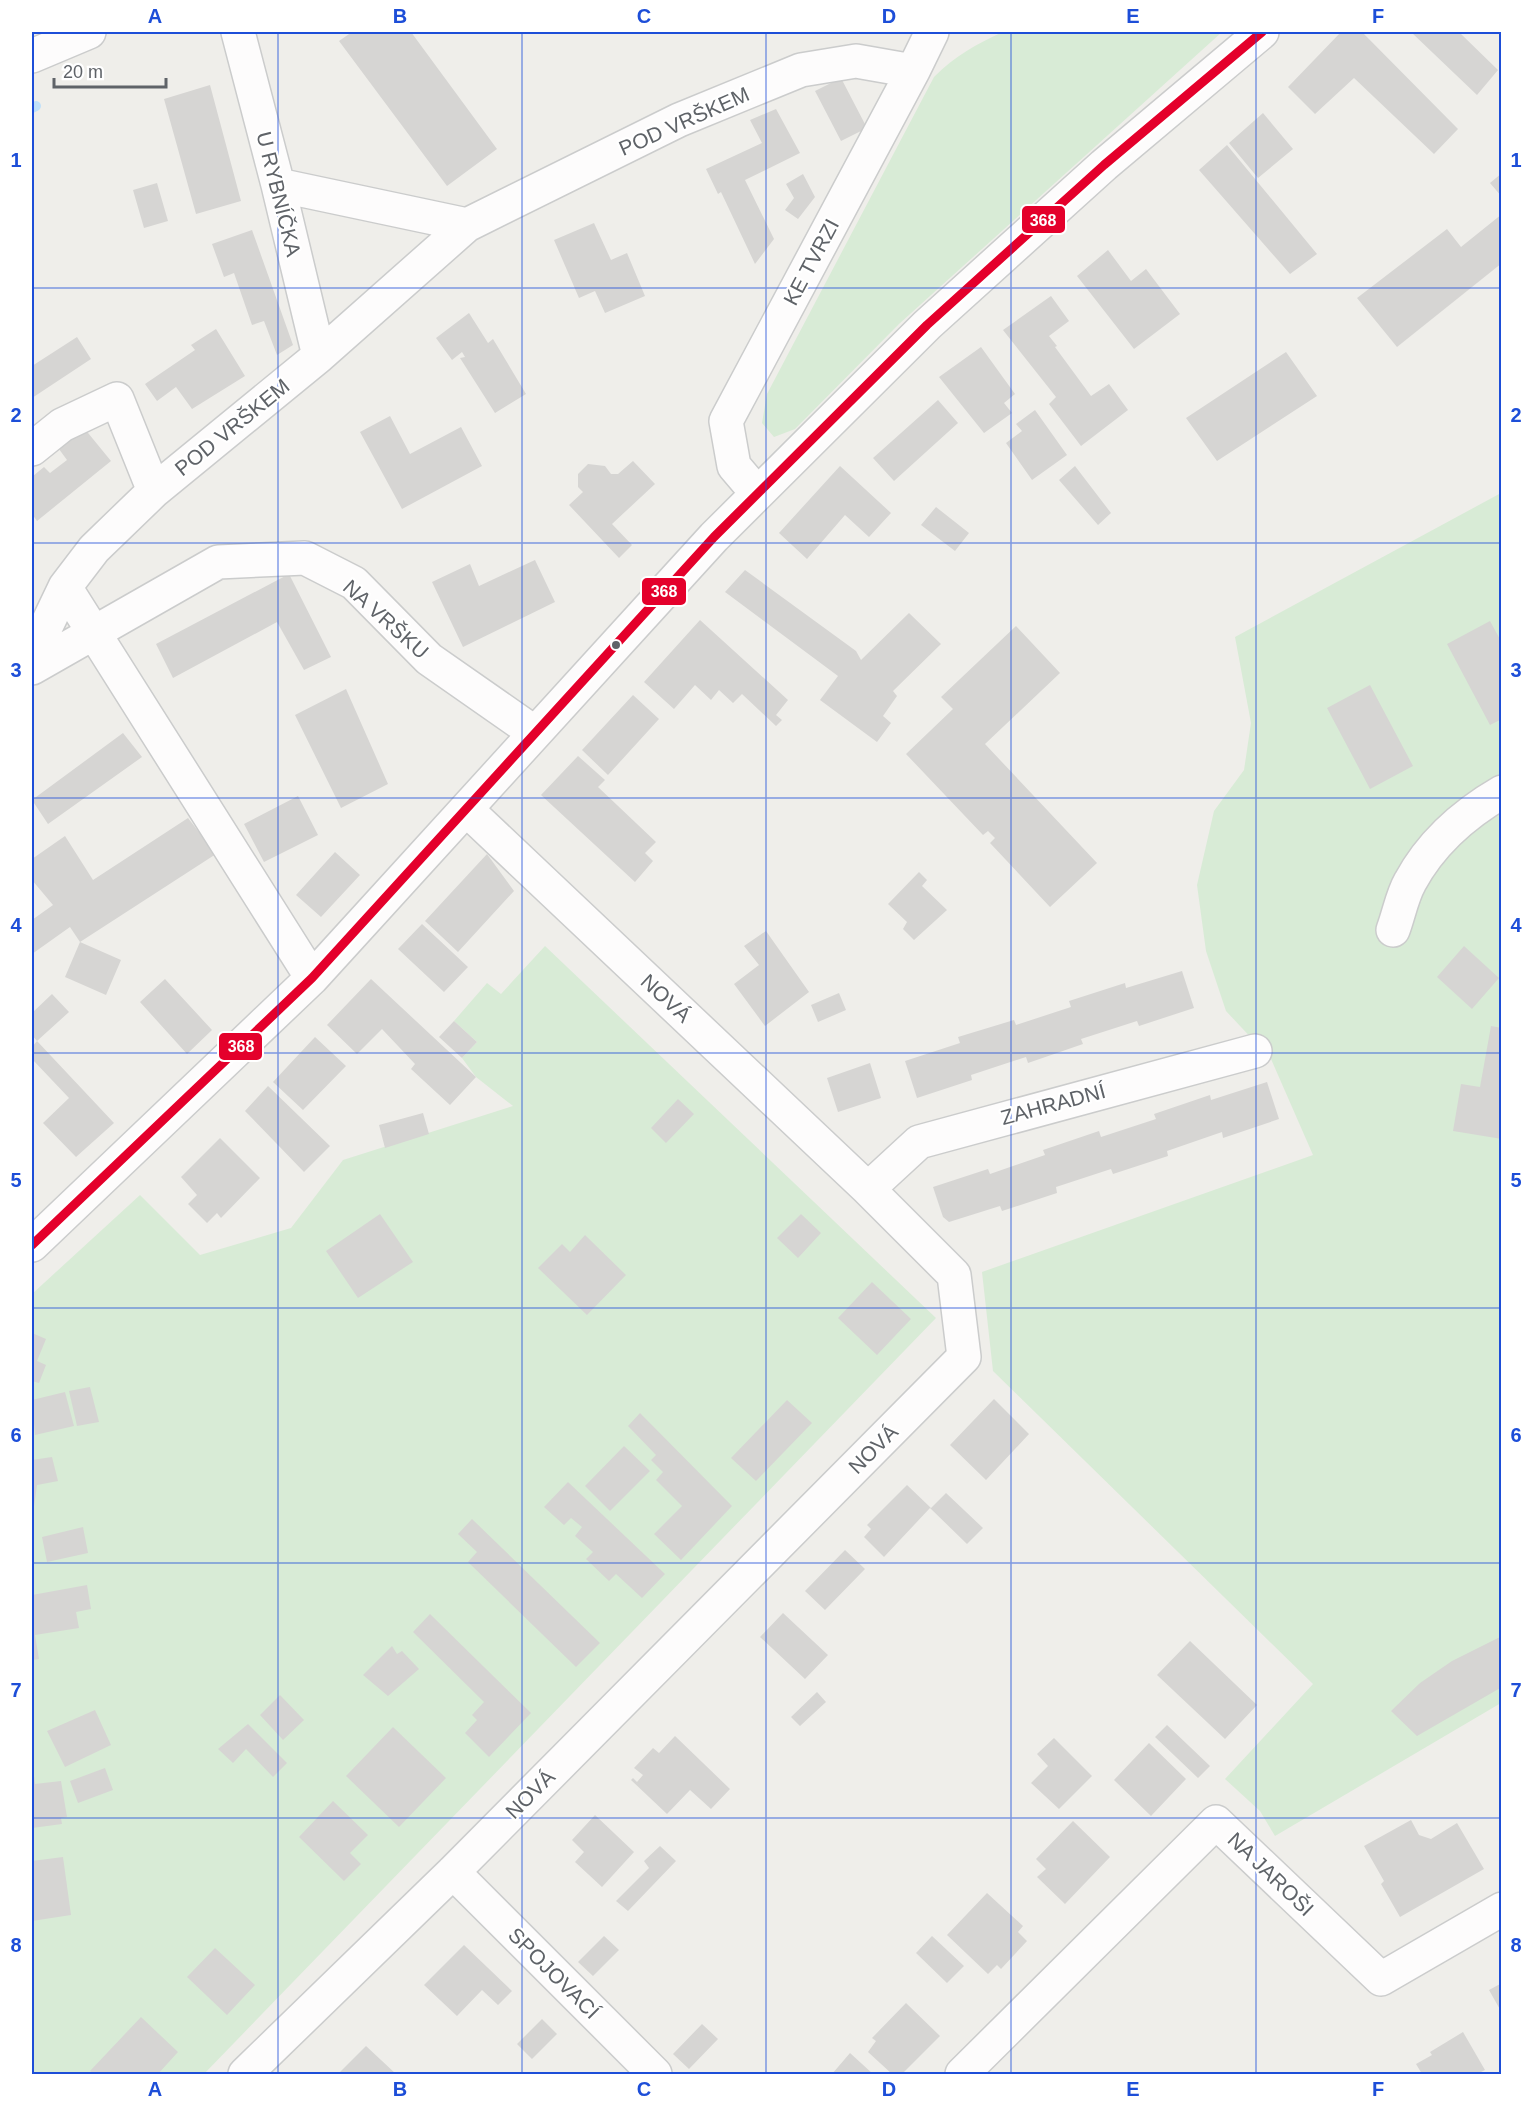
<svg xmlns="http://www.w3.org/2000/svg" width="1533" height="2106" viewBox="0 0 1533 2106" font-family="Arial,sans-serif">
<rect width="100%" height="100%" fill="#efeeea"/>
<path fill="#d8ebd6" d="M1003,32h219l-323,292 -104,105 -21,8 -12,-14 5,-29 167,-317c21,-21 42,-33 69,-45z
M1501,493v1210l-226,133 -15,-25 -35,-32 88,-95 -320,-313 -11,-99 331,-117 -42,-96 -45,-48 -20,-60 -9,-66 17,-74 30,-41 7,-47 -16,-86z
M545,946l391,372 -732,756h-172v-780l108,-99 60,60 91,-27 52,-68 170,-54 -37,-29 -14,-19 15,-16 -23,-21 33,-38 14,11z"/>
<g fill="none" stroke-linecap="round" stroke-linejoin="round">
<path stroke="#bfe0f9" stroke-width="10" d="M32,108l4,-2"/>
</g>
<path fill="#d6d5d3" d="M352,32h59l86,117 -50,37 -108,-145z
M1341,32h21l96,97 -24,25 -80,-76 -39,36 -27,-27z
M1411,32h52l-2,2 37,36 -21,25z
M841,78l26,50 -26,13 -26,-50z
M210,85l31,116 -45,13 -32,-115z
M776,109l24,44 -55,27 29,59 -19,25 -34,-72 -3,2 -12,-25 56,-26 -12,-23z
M1263,113l30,36 -35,29 -29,-35z
M1227,145l90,109 -27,20 -91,-104z
M1502,173v24l-12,-14z
M803,174l12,23 -17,22 -13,-9 9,-12 -8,-14z
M157,183l11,38 -24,7 -11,-38z
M1502,214v49l-105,84 -40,-49 90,-69 14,18z
M594,223l17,37 16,-7 18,43 -40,17 -10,-22 -16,7 -25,-58z
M252,230l41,115 -16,10 -13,-34 -12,4 -18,-52 -10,4 -12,-33z
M1108,250l23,31 15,-12 34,45 -46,35 -57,-73z
M1051,296l18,25 -20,15 8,10 -2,1 36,49 18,-12 19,26 -47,36 -32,-42 7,-7 -53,-67z
M469,313l19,30 5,-4 33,55 -31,19 -35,-55 5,-1 -3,-5 -10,8 -16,-22z
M216,329l29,47 -53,33 -16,-22 -19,14 -12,-17 50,-34 -4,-5z
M77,337l14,22 -59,39v-32z
M981,347l34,47 -11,9 8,10 -28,20 -45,-56z
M1286,352l31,44 -100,65 -31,-43z
M938,400l20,23 -64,58 -21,-23z
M1035,410l32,45 -35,25 -26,-37 16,-12 -6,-7z
M390,416l20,38 51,-27 21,39 -80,43 -42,-77z
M84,428l27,33 -74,60 -5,-7v-40l1,2 11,-9 6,6 17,-13 -11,-15z
M633,461l22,23 -43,40 20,21 -13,13 -50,-53 14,-13 -5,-5v-13l10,-10 17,2 6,8h7z
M840,466l51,47 -22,24 -24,-22 -38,44 -28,-26z
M1075,466l36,47 -13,12 -39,-45z
M936,507l33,26 -14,18 -34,-26z
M535,560l20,42 -92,45 -31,-65 38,-18 9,22z
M745,570l111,81 5,9 48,-47 32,31 -48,47 4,5 -14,20 8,7 -14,19 -57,-42 18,-24 -113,-84z
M289,574l42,83 -27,13 -27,-48 -104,56 -17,-34z
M700,620l88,80 -12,15 6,5 -6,6 -34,-32 -9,9 -14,-13 -8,10 -16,-15 -21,24 -30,-27z
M1490,621l12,22v76l-12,6 -43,-81z
M1016,626l44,47 -75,71 112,119 -47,44 -60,-64 5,-5 -7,-7 -5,4 -77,-81 47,-45 -12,-12z
M1370,685l43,81 -43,23 -43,-81z
M346,689l42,95 -47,24 -46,-93z
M633,695l26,24 -51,56 -26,-25z
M123,733l19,24 -94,67 -16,-24z
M578,756l27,24 -7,7 58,55 -11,11 8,8 -18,21 -94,-87z
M298,796l20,39 -54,27 -20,-38z
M188,818l28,36 -136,88 -10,-15 -38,27v-34l21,-15 -21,-25v-21l33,-23 28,44z
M335,852l25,23 -39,42 -25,-22z
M487,854l27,37 -56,61 -33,-31z
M919,872l8,8 -5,6 25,24 -33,30 -11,-11 4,-7 -19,-18z
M422,924l46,43 -24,25 -46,-43z
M766,931l43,61 -44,34 -31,-42 25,-19 -15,-19z
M80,942l41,18 -15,35 -41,-18z
M1464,946l35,32 -27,31 -35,-32z
M1182,971l12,37 -55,18 -2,-5 -56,18 2,5 -55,19 -2,-6 -55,18 1,5 -55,18 -12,-37 55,-18 -2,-6 56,-17 2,5 55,-18 -2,-6 56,-18 1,5z
M165,979l47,51 -25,24 -47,-52z
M371,979l105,98 -26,28 -39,-36 4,-5 -33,-35 -25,25 -30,-29z
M839,993l7,17 -28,12 -7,-17z
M52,994l17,18 -32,29 -5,-6v-22z
M454,1021l23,21 -15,16 -23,-21z
M1491,1026l11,2v111l-49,-8 8,-47 19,3z
M315,1037l31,29 -43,44 -30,-28z
M37,1041l77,82 -38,34 -33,-34 26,-25 -37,-39v-12z
M870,1063l11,35 -43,14 -11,-34z
M1267,1082l12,37 -56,19 -1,-6 -55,19 1,5 -55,18 -2,-5 -55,18 1,6 -55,18 -2,-5 -51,16 -6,-5 -10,-30 55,-18 2,5 55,-19 -2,-5 56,-19 2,6 55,-18 -2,-5 56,-19 1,5z
M268,1086l62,60 -26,26 -59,-61z
M678,1099l16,15 -28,29 -15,-15z
M423,1113l6,21 -44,14 -6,-23z
M220,1138l40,40 -39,40 -4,-5 -10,10 -19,-19 9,-9 -16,-18z
M380,1214l33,48 -55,36 -32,-47z
M801,1214l20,19 -23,25 -21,-20z
M585,1235l41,40 -39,40 -49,-47 24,-24 8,8z
M872,1282l39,37 -34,36 -39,-37z
M32,1333l14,6 -9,22 9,4 -7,18 -7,-2z
M90,1387l9,35 -22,4 -8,-35z
M65,1392l9,34 -39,9 -3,-35z
M994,1399l35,35 -43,46 -36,-35z
M787,1400l25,23 -56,58 -25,-23z
M640,1413l92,93 -51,54 -27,-26 28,-28 -26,-26 7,-8 -12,-12 5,-5 -28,-29z
M624,1446l26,25 -40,40 -25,-25z
M52,1457l6,24 -21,4 -5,36v-61z
M568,1482l97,92 -23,24 -26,-24 -7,7 -23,-22 7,-7 -18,-16 7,-9 -11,-9 -7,7 -20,-18z
M907,1485l24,23 15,-15 37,35 -16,16 -37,-36 -46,49 -20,-20 7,-8 -4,-4z
M472,1519l128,124 -24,24 -108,-105 9,-10 -19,-18z
M83,1527l5,26 -41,9 -5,-25z
M845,1550l20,19 -40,41 -20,-19z
M87,1585l4,24 -15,3 3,16 -44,7 4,24 -7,1v-65z
M783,1613l45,42 -23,24 -45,-42z
M430,1614l101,99 -42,44 -24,-24 12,-13 -5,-5 12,-13 -71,-70z
M1502,1636v51l-85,49 -26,-25 29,-28 32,-22z
M1190,1641l67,64 -32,34 -68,-64z
M392,1646l5,8 5,-3 17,18 -31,27 -25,-21z
M817,1692l9,10 -26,24 -9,-9z
M280,1695l24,25 -21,20 -23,-25z
M95,1710l16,35 -46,22 -18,-36z
M248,1724l39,39 -14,14 -27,-28 -13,14 -15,-14z
M1167,1725l43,41 -12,12 -43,-41z
M393,1727l53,51 -47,49 -53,-51z
M675,1736l55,53 -19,20 -21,-19 -23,24 -36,-34 2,-2 4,4 6,-7 -9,-7 19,-20 6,5z
M1054,1738l38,38 -33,33 -28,-26 17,-17 -11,-12z
M1149,1743l37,36 -35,37 -37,-36z
M105,1768l8,22 -35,13 -8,-22z
M32,1776h2l1,8 26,-3 6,36 -6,1 1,6 -30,4z
M333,1801l35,34 -18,18 11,11 -17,17 -45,-44z
M595,1815l39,37 -32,35 -27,-25 9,-10 -12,-12z
M1411,1820l8,15 12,4 26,-16 27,46 -84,48 -19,-33 3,-3 -20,-35z
M1073,1821l37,36 -45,47 -28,-27 9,-8 -10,-10z
M660,1846l16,15 -48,50 -12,-10 33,-33 -5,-7z
M63,1857l8,58 -39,6v-60z
M987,1893l36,33 -5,6 9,9 -26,28 -4,-4 -9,9 -41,-39z
M604,1936l15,14 -26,26 -15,-14z
M932,1936l32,30 -17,17 -31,-30z
M464,1945l48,46 -14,14 -16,-15 -25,26 -33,-31z
M215,1948l40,37 -28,30 -40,-38z
M1502,1983v30l-13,-23z
M906,2003l34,33 -38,38h-10l-24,-22 8,-11 -4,-3z
M141,2017l37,35 -20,22h-64l-4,-3z
M542,2019l15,15 -25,25 -15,-15z
M702,2024l16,15 -29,30 -16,-15z
M1463,2032l22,38 -8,4h-55l-6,-10 16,-9 -2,-3z
M366,2046l30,28h-58z
M850,2053l23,21h-41z"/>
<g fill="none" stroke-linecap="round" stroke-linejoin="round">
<g stroke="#cbcccc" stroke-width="36">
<path id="minor" d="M238,32l40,153 41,171
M32,56l57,-24
M278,185l189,40
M32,449l30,-24 55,-26 37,92
M757,493l-23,-27 -8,-45 187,-350 19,-39
M65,587l247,391
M32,656l33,-69 29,-38 60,-58 165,-135 148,-131 212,-105 122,-50 55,-9 57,10
M32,668l186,-106 87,-4 49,25 75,76 106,74
M1393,930c6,-16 9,-34 17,-48 21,-39 54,-68 92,-90
M868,1189l51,-47 336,-91
M32,1245l280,-267 402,-441 213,-212 177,-160 158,-133
M453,1872l202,202
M245,2074l208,-202 511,-515 -10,-82 -86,-86 -401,-379
M962,2074l254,-252 165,157 121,-70"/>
</g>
<use href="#minor" stroke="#fdfcfc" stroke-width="33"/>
<g stroke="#fff" stroke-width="14">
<path id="bus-1" d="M32,1245l280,-267 402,-441 213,-212 177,-160 158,-133"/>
</g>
<use href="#bus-1" stroke="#e4002b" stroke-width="9"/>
</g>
<path fill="none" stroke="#1d4ed8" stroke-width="1.5" stroke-opacity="0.55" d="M278,32v2042M522,32v2042M766,32v2042M1011,32v2042M1256,32v2042M32,288h1470M32,543h1470M32,798h1470M32,1053h1470M32,1308h1470M32,1563h1470M32,1818h1470"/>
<circle fill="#5f6368" stroke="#fff" stroke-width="2" cx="616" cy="645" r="5"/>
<g text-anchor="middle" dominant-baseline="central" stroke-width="4.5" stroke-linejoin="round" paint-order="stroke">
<g font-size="21" fill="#5f6368" stroke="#fff">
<text transform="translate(684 121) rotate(-24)">POD VRŠKEM</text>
<text transform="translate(279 194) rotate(76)">U RYBNÍČKA</text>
<text transform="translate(811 262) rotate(-62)">KE TVRZI</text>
<text transform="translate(232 427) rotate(-39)">POD VRŠKEM</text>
<text transform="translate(386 619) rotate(42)">NA VRŠKU</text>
<text transform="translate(666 998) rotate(43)">NOVÁ</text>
<text transform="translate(1053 1104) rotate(-15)">ZAHRADNÍ</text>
<text transform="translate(873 1449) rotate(-45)">NOVÁ</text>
<text transform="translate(530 1794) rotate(-45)">NOVÁ</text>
<text transform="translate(1271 1874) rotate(44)">NA JAROŠI</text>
<text transform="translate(554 1973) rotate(45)">SPOJOVACÍ</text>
</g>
</g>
<g stroke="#fff" stroke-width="2">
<rect x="1021" y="205" width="45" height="29" rx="6" fill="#e4002b"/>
<rect x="641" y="577" width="46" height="29" rx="6" fill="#e4002b"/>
<rect x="218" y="1032" width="45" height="29" rx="6" fill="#e4002b"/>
</g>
<g font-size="16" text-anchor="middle" font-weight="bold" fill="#fff">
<text x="1043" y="226">368</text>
<text x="664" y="597">368</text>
<text x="241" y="1052">368</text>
</g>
<rect width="1533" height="2106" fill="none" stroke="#ffffff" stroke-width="66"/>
<path d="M54 78v9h112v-9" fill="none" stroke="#5f6368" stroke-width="3"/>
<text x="63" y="78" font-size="18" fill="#5f6368" stroke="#ffffff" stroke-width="4.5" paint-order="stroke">20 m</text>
<rect x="33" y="33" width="1467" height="2040" fill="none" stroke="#1d4ed8" stroke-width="2"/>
<g font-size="20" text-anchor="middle" font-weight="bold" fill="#1d4ed8">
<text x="155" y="23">A</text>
<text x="400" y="23">B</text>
<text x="644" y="23">C</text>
<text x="889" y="23">D</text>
<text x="1133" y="23">E</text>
<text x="1378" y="23">F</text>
<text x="16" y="167">1</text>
<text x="1516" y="167">1</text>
<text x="16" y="422">2</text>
<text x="1516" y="422">2</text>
<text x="16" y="677">3</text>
<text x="1516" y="677">3</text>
<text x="16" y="932">4</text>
<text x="1516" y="932">4</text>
<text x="16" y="1187">5</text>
<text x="1516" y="1187">5</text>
<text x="16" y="1442">6</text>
<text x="1516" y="1442">6</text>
<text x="16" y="1697">7</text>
<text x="1516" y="1697">7</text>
<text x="16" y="1952">8</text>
<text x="1516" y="1952">8</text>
<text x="155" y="2096">A</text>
<text x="400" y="2096">B</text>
<text x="644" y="2096">C</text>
<text x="889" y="2096">D</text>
<text x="1133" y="2096">E</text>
<text x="1378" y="2096">F</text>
</g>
</svg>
